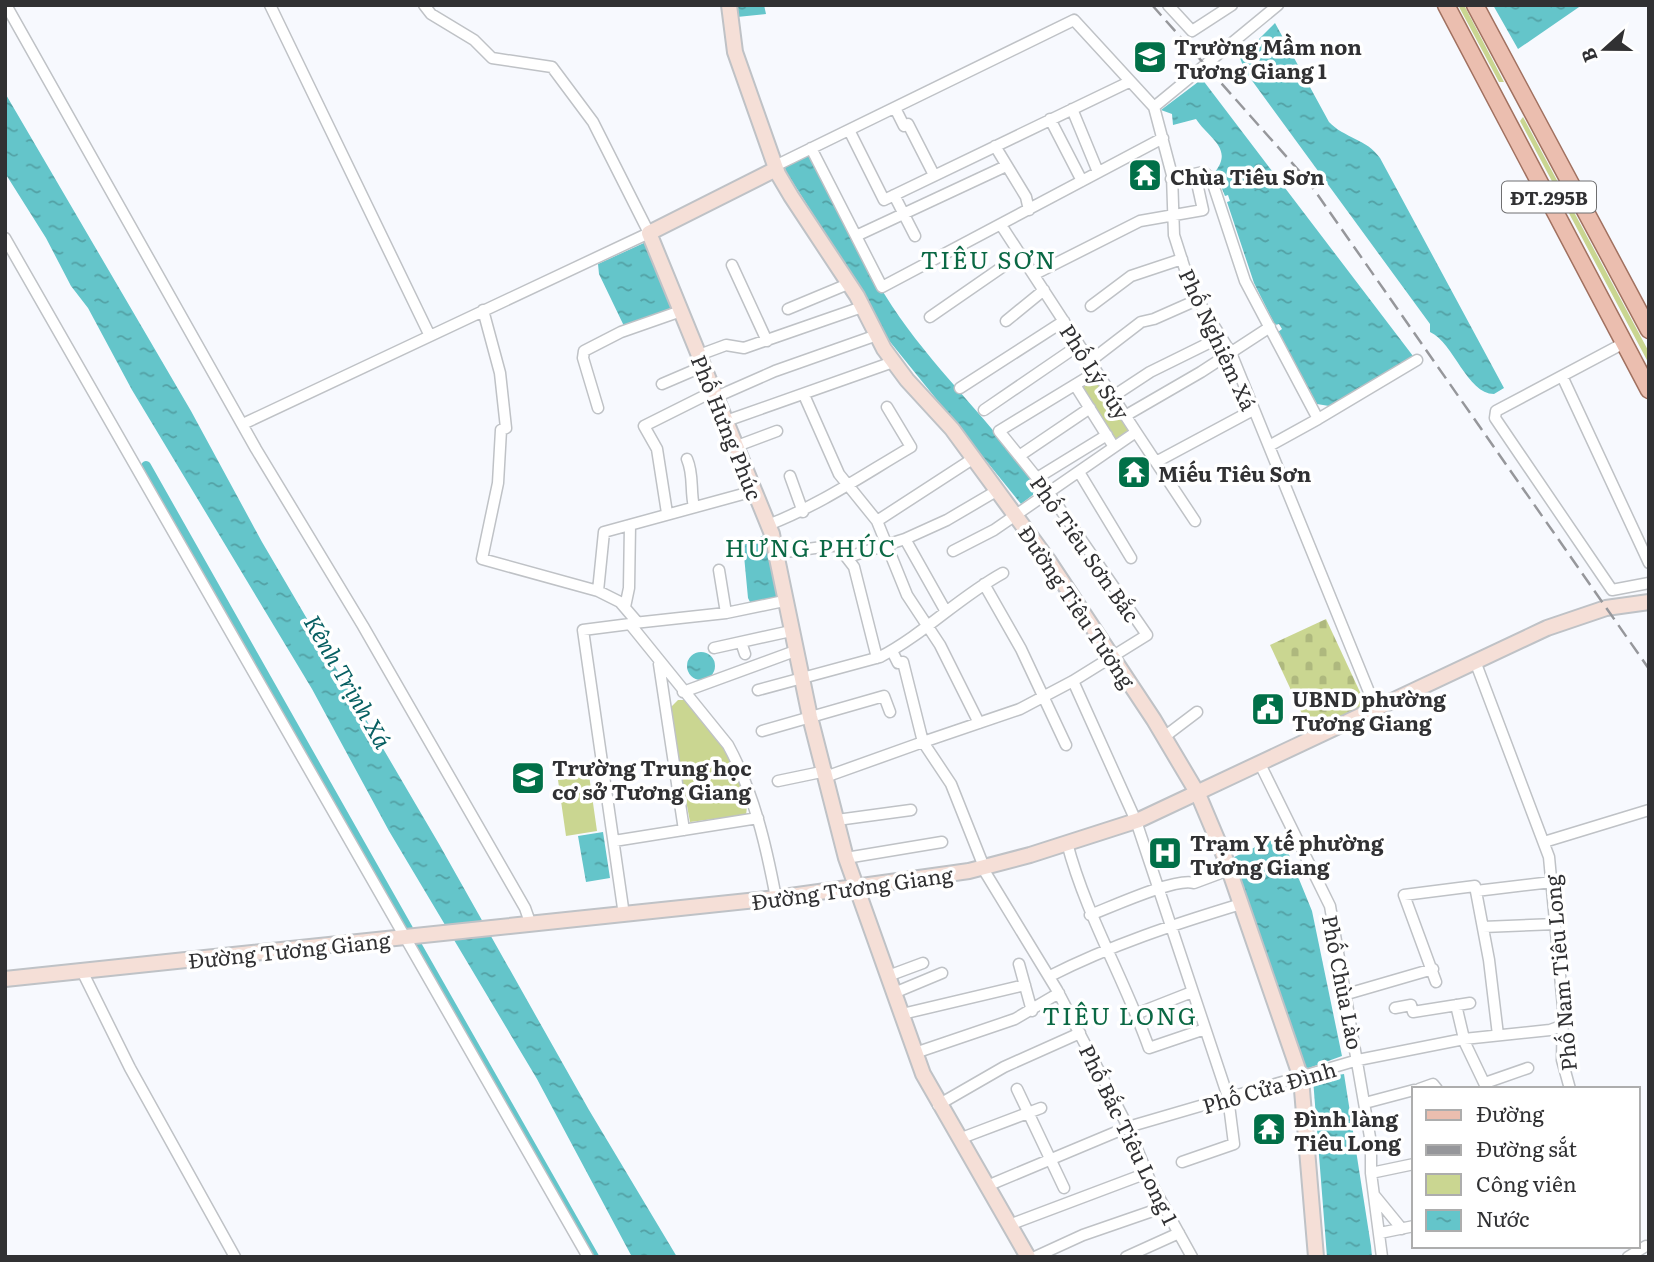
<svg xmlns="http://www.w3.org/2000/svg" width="1654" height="1262" viewBox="0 0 1654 1262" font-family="Literata,serif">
<defs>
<pattern id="cemetery-stones" width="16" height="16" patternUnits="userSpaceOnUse" patternTransform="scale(1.75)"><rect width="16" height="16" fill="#cad691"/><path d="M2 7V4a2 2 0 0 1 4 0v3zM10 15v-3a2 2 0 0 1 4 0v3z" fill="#aeb87e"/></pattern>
<pattern id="water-ripples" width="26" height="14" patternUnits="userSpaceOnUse" patternTransform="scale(1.75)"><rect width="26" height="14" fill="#64c5ca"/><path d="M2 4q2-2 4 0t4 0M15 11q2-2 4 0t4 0" fill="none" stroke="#53a1a5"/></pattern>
</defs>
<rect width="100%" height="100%" fill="#f7f9fe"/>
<path fill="#cad691" d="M1458,5h6l40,77h-5z
M1523,117l126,235v12l-129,-243z
M1095,375l35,56 -16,12 -36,-58z
M678,700h7c23,28 68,75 61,115l-56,7 -20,-108v-6z
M589,775l8,56 -31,5 -8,-56z"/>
<path fill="url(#cemetery-stones)" d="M1326,619l40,86 -56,26 -40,-86z"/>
<path fill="url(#water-ripples)" d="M736,5h28l2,9 -29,3z
M1493,5h89l-64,44z
M1275,23l54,99c15,16 38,17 51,36l124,230 -10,6c-27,0 -40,-51 -64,-62v-8l-185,-253 -5,-13z
M1202,79l211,277 -84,50 -12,-2 -39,-72 4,-3 -3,-5 -4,1 -21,-42 -27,-81 3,-1 -2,-6 -3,1 -10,-24c19,-24 -7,-34 -19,-53l-23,6 -1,-11 -11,-4z
M5,93l186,318 71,131 177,302 150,266 88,147h-45l-95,-178 -148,-248 -77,-142 -180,-299 -44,-82 -17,-22 -25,-48 -41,-65z
M810,153c25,47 47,97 75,142 43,70 107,125 152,193l1,3 -17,13 -134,-166 -29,-53 -73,-115 -2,-5z
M646,242l27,59v9l-49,16 -25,-52 -1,-10z
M768,533l14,65 -31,6 -3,-6 -5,-53z
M687 666a14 14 0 1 1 28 0a14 14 0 1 1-28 0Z
M603,832l7,46 -24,4 -8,-46z
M1281,835l31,76 30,145 -33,12 -6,-1 -73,-208z
M1344,1074l27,172 1,11h-45l-14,-178z"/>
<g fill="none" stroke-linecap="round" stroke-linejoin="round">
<path stroke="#64c5ca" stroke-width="10" d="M146,466l262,463
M416,944l178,313"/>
<g stroke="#bfc2c6" stroke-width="13">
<path id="street" d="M6,5l250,444 107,177 162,282 6,17
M270,5l160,331
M1168,5l24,26 40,-26
M1154,107l124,-102
M895,108l9,18 4,-2 26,51
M1072,109l26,63
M1050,119l32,62
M849,130l35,70 245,-118
M995,146l31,51 3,13
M811,148l71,139 281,-149
M775,166l299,-146 80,87 18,68 2,60 18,56 39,62 145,356
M1171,179l32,-7 8,6 34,103 73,138 -49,27
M894,195l21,41
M856,236l150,-70
M5,238l583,1019
M732,265l35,76
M1035,274l105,-53 63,-11 -8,-36
M1091,306l40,-30 51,-17
M788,309l60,-25
M483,310l17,63 6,55 -5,2 -3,53 -16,76 116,32 22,11 18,21
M930,317l91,-63
M1006,321l38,-31
M1624,343l-128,68 -1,7 117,172 37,-7
M699,355l27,-10 18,3 118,-41
M1089,362l52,-40 13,-3 43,-19
M1562,376l87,187
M662,384l42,-18
M1075,385l39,62
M960,388l104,-67
M804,395l35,79 38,47 30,74 33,50 39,78
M716,397l59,-26 102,-36
M1112,397l38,-25 71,-35
M598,408l-15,-50 1,-7 37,-19 60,-21
M984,410l95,-65
M1125,416l76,-44 69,-45
M1318,419l99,-59
M726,421l167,-59
M243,424l406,-191 -56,-111 -41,-55 -60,-9 -18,-18 -43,-26 -7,-9
M1136,432l59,89
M737,446l40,-15
M1019,456l71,-48
M687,459c7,16 3,31 7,48
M1156,462l97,-52
M1079,472l52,86
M790,476l13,36
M1037,478l70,-43
M667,513l-10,-64 -13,-23 70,-35
M877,521l97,-63
M768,525c52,-20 95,-50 143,-78l-24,-40
M953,551l41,-21 142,-98 -135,-207
M778,553l59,-8 17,22 23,91
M848,557l57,-18
M719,570l7,43
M984,584l37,65 45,96
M598,591l6,-59 150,-41
M625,607l4,-19 1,-63
M945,610l-40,-71 42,-19 51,-30
M634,623l92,-10 58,-12
M741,642l4,12
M714,648l77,-17
M1475,661l74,196 14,150 -1,53 8,29
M659,664l25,166
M1073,681l63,140 92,276 6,47 -52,18
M758,690l122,-33c44,-23 79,-60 123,-84
M683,692l112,-41
M762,731l122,-35 6,16
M1164,737l33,-25
M1260,764l70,142 41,237v30l11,84
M828,776l95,-34 -20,-80 -5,1 -6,-12
M778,781l48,-10
M837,820l74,-10
M614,841l144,-23
M1544,842l105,-32
M1067,843c19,72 57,135 82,205l56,-19
M846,858l96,-16
M982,867l75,123 71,137 23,56 41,74
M984,867l-33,-83 -28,-42 97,-33 53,-28 74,-46 -98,-142 -50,-62 97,-59
M1476,891l76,-9
M624,915l-41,-285 47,-6 98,121c26,48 38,100 48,153
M1090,915c21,-8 86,-38 104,-32l35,-13
M1483,927l73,-3
M1019,964l13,47
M82,971l48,97 105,189
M888,976l35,-13
M1050,976c61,-31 125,-52 191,-72
M1436,982l-32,-87 71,-9 14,74 9,75
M894,993l48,-20
M1347,994l86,-25
M1456,1005l9,38 22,46
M1395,1008l16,-3 2,7 57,-9
M902,1014l123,-29
M1136,1014l56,-22
M915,1053l100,-34 44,-26
M1485,1083l43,-15
M1017,1089l47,99
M1419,1089l14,-5 4,5
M1365,1103l49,-13
M938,1105l66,-38 76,-34
M959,1139l82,-31
M1371,1173l43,-9
M987,1186l141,-59 230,-67 106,-21 86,-9 11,-4
M1375,1196l27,33
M1009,1225l138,-52
M1380,1233l34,-7
M1035,1257l48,-22 81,-28
M1126,1257l53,-24
M1628,1257l18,-11"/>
</g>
<g stroke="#bfc2c6" stroke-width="18">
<path id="secondary" d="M729,5l6,47 43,122 13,22 66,100 27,53 23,31 45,49 96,131 106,160 44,74 27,64 76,220 15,179
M776,169l-127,64 123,301 38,183 36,141 77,216 105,183
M5,979l771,-81 193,-27 61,-16 109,-35 408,-192 59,-20 43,-6"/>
</g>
<g stroke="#a17160" stroke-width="19">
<path id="primary" d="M1446,5l203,385
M1475,5l174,325"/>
</g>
<use href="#street" stroke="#fff" stroke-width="10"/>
<use href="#secondary" stroke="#f5dfd7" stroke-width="14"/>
<use href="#primary" stroke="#ebbeaf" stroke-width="16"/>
<path stroke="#96979b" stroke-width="2.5" stroke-dasharray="14 7" stroke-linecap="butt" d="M1152,5l156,176 341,488"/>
</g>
<defs>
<g id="school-square" transform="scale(1.75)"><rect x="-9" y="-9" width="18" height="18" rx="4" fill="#017048" stroke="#fff"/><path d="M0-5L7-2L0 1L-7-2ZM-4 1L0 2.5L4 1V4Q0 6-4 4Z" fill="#fff"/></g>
<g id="temple-square" transform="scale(1.75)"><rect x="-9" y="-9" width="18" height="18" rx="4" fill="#017048" stroke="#fff"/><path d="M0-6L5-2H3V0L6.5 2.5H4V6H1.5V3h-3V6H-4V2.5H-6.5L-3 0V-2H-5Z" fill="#fff"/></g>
<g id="civic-square" transform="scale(1.75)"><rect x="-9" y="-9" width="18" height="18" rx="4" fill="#017048" stroke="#fff"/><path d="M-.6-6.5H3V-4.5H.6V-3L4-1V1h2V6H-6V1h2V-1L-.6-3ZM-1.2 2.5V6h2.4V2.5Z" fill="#fff"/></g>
<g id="hospital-square" transform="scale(1.75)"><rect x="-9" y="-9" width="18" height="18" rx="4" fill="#017048" stroke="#fff"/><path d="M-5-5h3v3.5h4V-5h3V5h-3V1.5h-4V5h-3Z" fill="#fff"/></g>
</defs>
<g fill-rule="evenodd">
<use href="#school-square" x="1150" y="57"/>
<use href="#temple-square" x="1145" y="175"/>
<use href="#temple-square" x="1134" y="472"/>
<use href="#civic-square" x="1268" y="709"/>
<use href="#school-square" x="528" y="778"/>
<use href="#hospital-square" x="1165" y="853"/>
<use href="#temple-square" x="1269" y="1129"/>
</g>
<g text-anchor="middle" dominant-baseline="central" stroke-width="7" stroke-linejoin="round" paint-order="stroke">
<rect fill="#fff" stroke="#6f6f70" stroke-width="2" x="1502" y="181.5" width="94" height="31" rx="5"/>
<g font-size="19" font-weight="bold" fill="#313133">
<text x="1549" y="197">ĐT.295B</text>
</g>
<g font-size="21" font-weight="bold" fill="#313133" stroke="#fff" text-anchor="start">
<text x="1174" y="45">Trường Mầm non<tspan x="1174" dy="24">Tương Giang 1</tspan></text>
<text x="1170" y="175">Chùa Tiêu Sơn</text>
<text x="1158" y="472">Miếu Tiêu Sơn</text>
<text x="1292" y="697">UBND phường<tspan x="1292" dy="24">Tương Giang</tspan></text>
<text x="552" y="766">Trường Trung học<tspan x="552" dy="24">cơ sở Tương Giang</tspan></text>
<text x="1190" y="841">Trạm Y tế phường<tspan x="1190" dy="24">Tương Giang</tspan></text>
<text x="1294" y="1117">Đình làng<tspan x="1294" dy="24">Tiêu Long</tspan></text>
</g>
<g font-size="21" fill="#313133" stroke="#fff">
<text transform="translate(1219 339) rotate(65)">Phố Nghiêm Xá</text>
<text transform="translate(1096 371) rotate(57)">Phố Lý Súy</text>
<text transform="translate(728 427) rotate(68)">Phố Hưng Phúc</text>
<text transform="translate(1086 548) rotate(55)">Phố Tiêu Sơn Bắc</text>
<text transform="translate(1078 606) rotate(56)">Đường Tiêu Tương</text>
<text transform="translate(852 887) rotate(-8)">Đường Tương Giang</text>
<text transform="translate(289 949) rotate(-6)">Đường Tương Giang</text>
<text transform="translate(1559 973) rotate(-95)">Phố Nam Tiêu Long</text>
<text transform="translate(1344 982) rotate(79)">Phố Chùa Lào</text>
<text transform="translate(1269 1086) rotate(-16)">Phố Cửa Đình</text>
<text transform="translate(1130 1134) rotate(64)">Phố Bắc Tiêu Long 1</text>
</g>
<g font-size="23" font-style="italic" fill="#075f62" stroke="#fff">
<text transform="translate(349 681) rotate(60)">Kênh Trịnh Xá</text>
</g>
<g font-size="24" letter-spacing="2" fill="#0a6844" stroke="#fff">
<text x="989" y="258">TIÊU SƠN</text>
<text x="811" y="546">HƯNG PHÚC</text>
<text x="1120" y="1014">TIÊU LONG</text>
</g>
</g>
<rect width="1654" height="1262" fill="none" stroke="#313133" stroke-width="14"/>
<rect x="1412" y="1087" width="228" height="161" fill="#ffffff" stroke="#adadad" stroke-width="2"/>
<rect x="1426" y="1110" width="35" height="10" fill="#ebbeaf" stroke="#adadad" stroke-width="2"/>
<text x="1476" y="1122" font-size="21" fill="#313133">Đường</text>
<rect x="1426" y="1145" width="35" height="10" fill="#96979b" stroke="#adadad" stroke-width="2"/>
<text x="1476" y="1157" font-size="21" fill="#313133">Đường sắt</text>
<rect x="1426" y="1174" width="35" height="21" fill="#cad691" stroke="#adadad" stroke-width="2"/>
<text x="1476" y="1192" font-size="21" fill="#313133">Công viên</text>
<rect x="1426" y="1210" width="35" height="21" fill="url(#water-ripples)" stroke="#adadad" stroke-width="2"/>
<text x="1476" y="1227" font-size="21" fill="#313133">Nước</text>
<g transform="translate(1605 49) rotate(249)" stroke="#ffffff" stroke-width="5" paint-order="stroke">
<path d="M0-5L12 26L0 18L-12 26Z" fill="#313133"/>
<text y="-10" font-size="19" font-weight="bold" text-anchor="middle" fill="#313133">B</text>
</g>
</svg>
